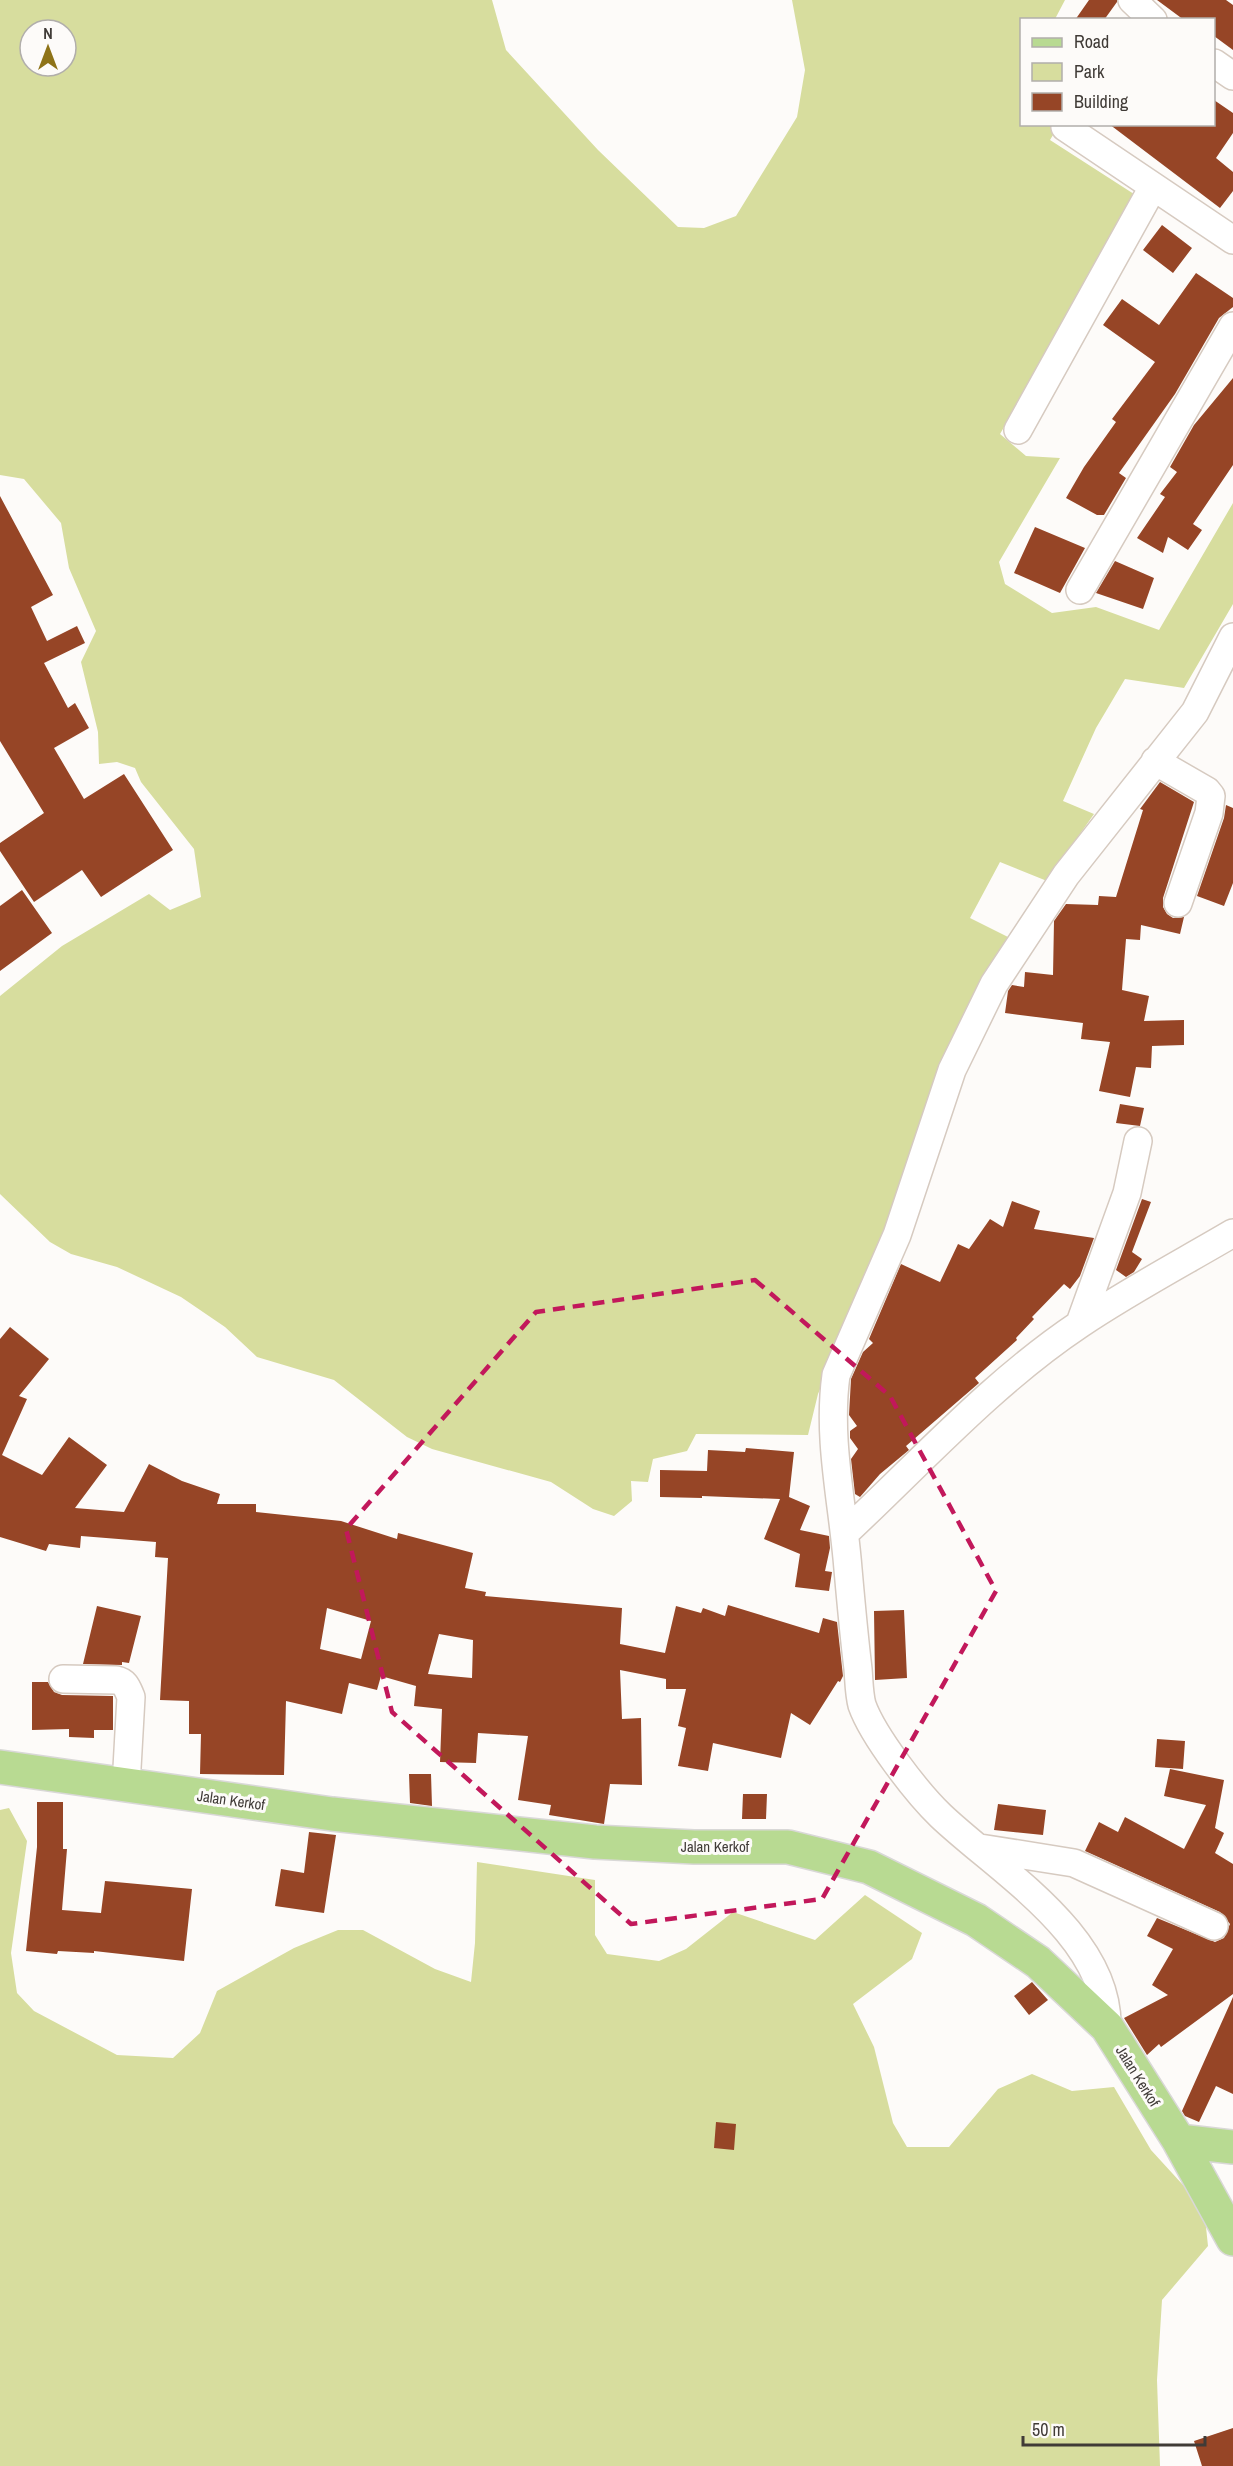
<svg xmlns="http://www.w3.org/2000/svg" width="1233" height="2466" viewBox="0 0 1233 2466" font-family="'Archivo Narrow',sans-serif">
<rect width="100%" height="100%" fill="#fdfbf9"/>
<path fill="#d7dd9e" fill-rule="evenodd" d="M0,0h492l14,50 92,100 80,77 26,1 32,-12 61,-99 8,-47 -13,-70h273l-10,19 -33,1v104l37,1 -9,15 87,56 -137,238 26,22 34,2 -61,104 6,22 47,29 44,-6 63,23 74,-127v101l-49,84 -59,-9 -29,49 -33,73 31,13 -47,67 -47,-19 -30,56 46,23 -198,453 -10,41 -112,-1 -9,17 -34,8 -5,23 -17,-1 1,20 -18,15 -21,-7 -42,-27 -119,-33 -25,-12 -73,-57 -77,-23 -32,-30 -44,-30 -64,-30 -46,-13 -21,-12 -50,-48v-198l62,-50 87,-52 21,16 31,-13 -7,-48 -53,-67 -6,-14 -18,-6 -18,2 -1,-32 -17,-70 15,-31 -27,-63 -8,-45 -37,-44 -24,-4zM30,30h36v36h-36z
M9,1808l18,33 -16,112 6,40 17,18 83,44 56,3 27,-25 17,-42 77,-43 44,-18h25l72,39 36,13 4,-39 2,-81 118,18v55l12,19 52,7 27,-12 47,-37 82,28 50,-45 57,38 -10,26 -59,45 21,43 19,76 14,24h42l49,-58 34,-15 40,17 42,-4 37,63 53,58 4,38 -46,54 -5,80 3,86h-1160v-656z"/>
<path fill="#964526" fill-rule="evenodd" d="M1089,0h28v2l-13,18h-29z
M1157,0h69l7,5v45l-19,-14v-16h-30z
M1214,100l19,13v20l-17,25 17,14v19l-13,17 -111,-84h105z
M1162,225l30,23 -19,25 -30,-23z
M1196,273l37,25v9l-14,11 -44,76 -56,79 7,5 -22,37h-7l-31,-17 18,-31 32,-45 -4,-3 43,-57 -52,-37 19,-26 37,26z
M1233,378v87l-40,59 9,6 -14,20 -20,-13 -5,16 -26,-15 28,-41 -5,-3 17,-22 -7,-5 24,-42z
M0,496l53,99 -22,12 16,34 30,-15 8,17 -41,20 24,45 7,-5 14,25 -35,20 30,51 40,-25 49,76 -72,47 -19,-27 -48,32 -34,-51v-8l44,-30 -44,-72z
M1035,527l50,21 -25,45 -46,-20z
M1115,561l39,17 -11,31 -47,-16z
M1160,782l34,20 -31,96v9l4,7 6,4 11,-1 -4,17 -39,-9 -1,15 -14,-1 -4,51 27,6 -5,25 40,-1v25l-32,1 -1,22 -15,-1 -6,30 -31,-6 11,-49 -29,-3 2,-16 -78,-10 3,-22 4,-6 12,2 1,-15 28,3 1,-54 12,-17 32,1 1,-9 17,1 27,-87 -3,-1z
M1226,805l7,3v75l-9,23 -27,-10 27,-78z
M22,890l30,43 -52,38v-65z
M1120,1104l24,4 -4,18 -24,-3z
M1142,1199l9,3 -19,50 10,7 -8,13 -8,5 -10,-7z
M1012,1201l28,10 -6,18 60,9 -14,38 -10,13 -6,-5 -32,33 2,2 -18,19 1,2 -42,38 4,5 -73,63 3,4 -29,24 -20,23 -5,-3 -4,-35 7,-10 -8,-11v-7l7,-5 -8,-11 2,-36 12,-27 10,-9 -4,-4 32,-75 39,18 18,-38 11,5 21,-30 13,8z
M10,1327l39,32 -30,37 8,3 -25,56 40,20 27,-38 38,28 -32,43 49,4 25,-48 33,17 38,13 -3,10h39v8l85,9 56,18 1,-6 75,20 -8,35 21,4 -1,4 137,12 -2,36 45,9 11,-47 25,7 2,-5 22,8 3,-11 91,28 4,-15 14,4 6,54 -3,6 -2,-1 -28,44 -19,-12 -10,45 -68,-15 -5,28 -30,-5 8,-38 -8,-2 8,-37h-20v-10l-46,-9 2,49 19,-1 1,67 -32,-1 -6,40 -55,-9 2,-10 -33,-5 10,-64 -50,-3 -2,30 -36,-1 2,-53 -28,-3 2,-20 -35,-10 -4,14 -28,-7 -7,31 -56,-13 -2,74 -84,-1 1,-40h-12v-33l-29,-1 8,-142 -13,-1 1,-15 -75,-6 -1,12 -31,-4 -3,7 -46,-14v-198zM327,1608l44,13 -10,38 -41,-10zM439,1634l34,6 -1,38 -44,-4z
M746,1448l48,4 -5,45 21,9 -10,24 29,6 1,12 -5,23 7,1 -3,19 -34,-4 5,-33 -36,-15 16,-40 -78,-3v2l-42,-1v-27l47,1 1,-21 37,2z
M97,1606l44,10 -12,47 -7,-1v3l-39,-1z
M904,1610l3,68 -32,2 -1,-69z
M32,1682h16l6,10 8,3 51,1v34h-19v8l-25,-1v-8l-37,1z
M1157,1739l28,2 -2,28 -28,-2z
M1170,1769l54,11 -9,48 9,5 -9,20 18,11v130l-72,53 -2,-3 -12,11 -23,-37 44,-23 -16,-10 21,-36 -26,-13 10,-18 58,24 9,-4 6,-14 -10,-12 -135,-61 14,-29 19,10 7,-15 59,32 22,-44 -42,-9z
M409,1774h22l1,32 -22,-3z
M743,1794h24l-1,25h-24z
M37,1802h26v47h4l-5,61 39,3 4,-32 87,8 -8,72 -90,-10v2l-36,-2 -1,3 -31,-3 11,-104z
M998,1804l48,6 -3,25 -49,-5z
M309,1832l27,3 -12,78 -49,-7 6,-37 23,4z
M1032,1982l16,18 -19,15 -15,-19z
M1233,1997v97l-17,-8 -17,36 -14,-6 -3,-5z
M716,2122l20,2 -2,26 -20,-2z
M1233,2428v38h-31l-8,-25z"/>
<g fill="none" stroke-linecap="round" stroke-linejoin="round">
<g stroke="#d6cac0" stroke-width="30">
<path id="minor" d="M1132,0l21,20
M1214,63l19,13
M1065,127l168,113
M1018,430l135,-243
M1080,590l153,-264
M1155,761l52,30 4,5 -2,17 -31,90
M1080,1323l47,-130 11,-52
M845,1533c76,-71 148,-151 235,-209 49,-33 102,-61 153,-91
M63,1679l53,1c10,2 11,8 15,17l-5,89
M980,1848l94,15 140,63
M1107,2027c2,-91 -108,-156 -166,-211 -24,-23 -68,-80 -79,-111 -3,-11 -3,-25 -4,-36 -4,-33 -7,-66 -10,-100 -5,-65 -21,-129 -12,-194l61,-140 55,-165 42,-86 72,-109 129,-163 38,-75"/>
</g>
<g stroke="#d9d8d7" stroke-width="36">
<path id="major" d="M0,1767l332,47 263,28 99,5h94l81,20 107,53 62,42 69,65 72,114 54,98
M1179,2141l54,6"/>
</g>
<use href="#minor" stroke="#fff" stroke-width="27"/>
<use href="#major" stroke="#b8da92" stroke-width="33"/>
</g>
<path fill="none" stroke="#c2185b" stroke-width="4.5" stroke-dasharray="12 8" stroke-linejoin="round" d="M755,1280l135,116 106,195 -174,308 -191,25 -239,-212 -46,-183 190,-217z"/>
<g text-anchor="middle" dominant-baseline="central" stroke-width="6" stroke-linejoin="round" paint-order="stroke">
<g font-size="15" fill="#403b37" stroke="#fdfbf9">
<text transform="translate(231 1800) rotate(8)">Jalan Kerkof</text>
<text x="715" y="1846">Jalan Kerkof</text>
<text transform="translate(1138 2076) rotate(58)">Jalan Kerkof</text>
</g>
</g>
<rect x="1020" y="18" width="195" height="108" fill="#fdfbf9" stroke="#b1aeab" stroke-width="1.5"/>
<rect x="1032" y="38" width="30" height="9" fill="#b8da92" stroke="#b1aeab" stroke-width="1.5"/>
<text x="1074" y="48" font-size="18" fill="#403b37">Road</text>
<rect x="1032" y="63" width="30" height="18" fill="#d7dd9e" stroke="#b1aeab" stroke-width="1.5"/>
<text x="1074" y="78" font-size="18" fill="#403b37">Park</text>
<rect x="1032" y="93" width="30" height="18" fill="#964526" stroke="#b1aeab" stroke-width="1.5"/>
<text x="1074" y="108" font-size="18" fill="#403b37">Building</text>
<g transform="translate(48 48)"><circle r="28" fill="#fdfbf9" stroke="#b1aeab" stroke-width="1.5"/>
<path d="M0-4.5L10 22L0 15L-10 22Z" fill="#8e7318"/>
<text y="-9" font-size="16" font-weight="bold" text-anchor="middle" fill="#403b37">N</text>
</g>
<path d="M1023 2436v9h182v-9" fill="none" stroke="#403b37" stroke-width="3"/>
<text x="1032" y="2436" font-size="18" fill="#403b37" stroke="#fdfbf9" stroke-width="4.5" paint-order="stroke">50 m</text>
</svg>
